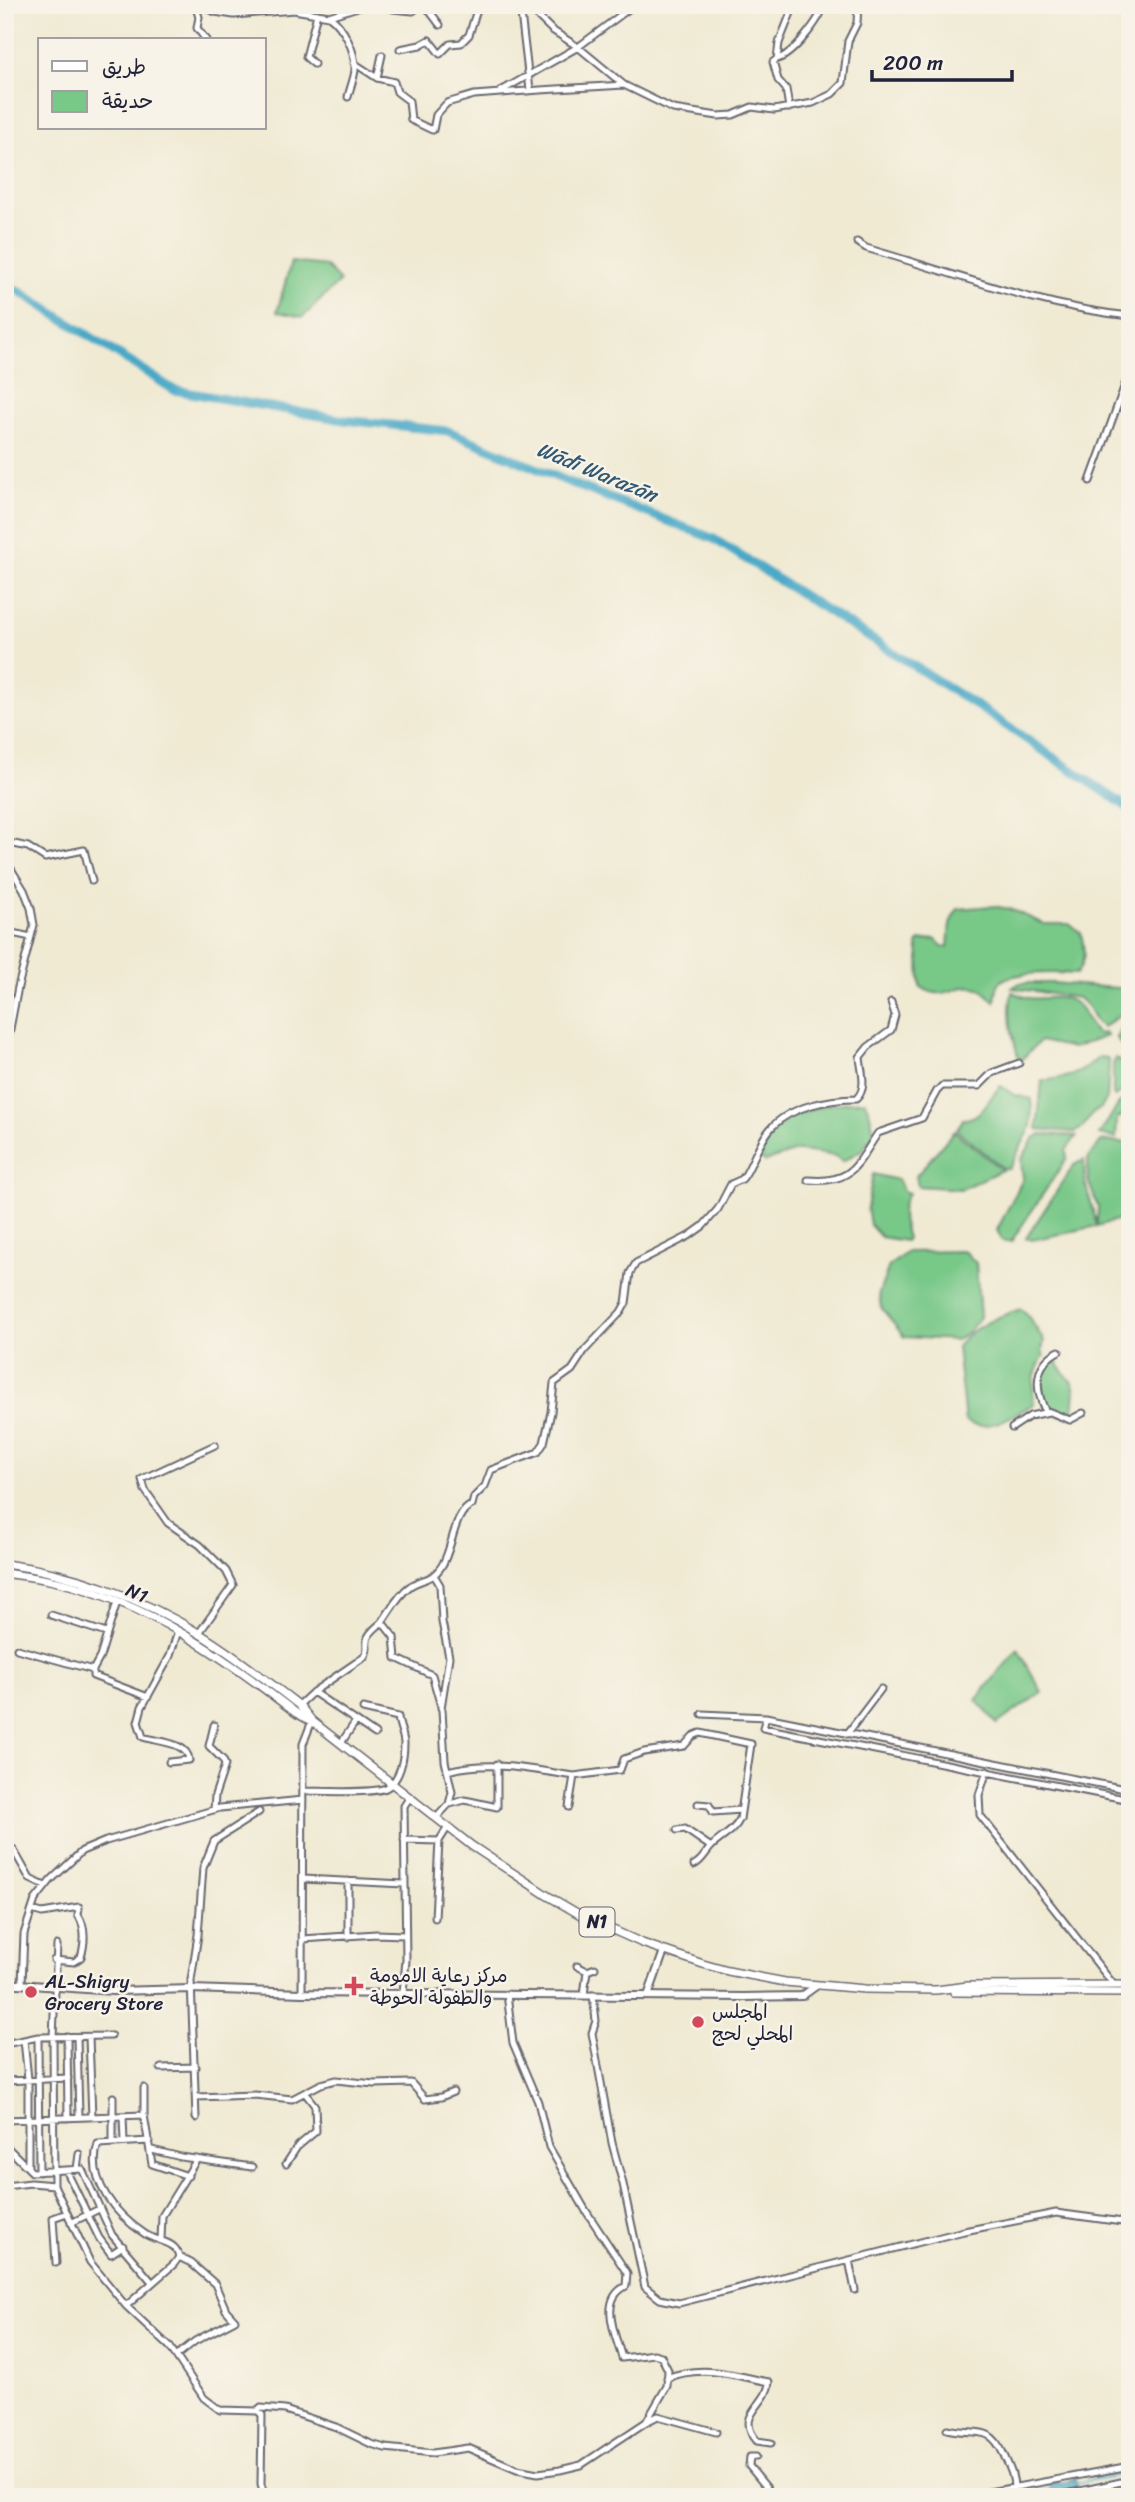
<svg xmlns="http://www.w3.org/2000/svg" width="1135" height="2502" viewBox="0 0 1135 2502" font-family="Sriracha,'Playpen Sans Arabic',sans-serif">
<rect width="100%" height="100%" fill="#f7f3e8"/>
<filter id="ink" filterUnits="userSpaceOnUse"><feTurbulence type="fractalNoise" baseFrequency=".0143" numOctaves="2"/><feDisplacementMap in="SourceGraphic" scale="14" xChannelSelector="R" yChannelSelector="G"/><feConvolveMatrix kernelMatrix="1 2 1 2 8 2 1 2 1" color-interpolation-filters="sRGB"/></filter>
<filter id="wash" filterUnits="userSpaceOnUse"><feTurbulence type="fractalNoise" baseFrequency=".00686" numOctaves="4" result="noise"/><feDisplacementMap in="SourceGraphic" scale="28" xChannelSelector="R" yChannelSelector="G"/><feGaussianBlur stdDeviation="1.57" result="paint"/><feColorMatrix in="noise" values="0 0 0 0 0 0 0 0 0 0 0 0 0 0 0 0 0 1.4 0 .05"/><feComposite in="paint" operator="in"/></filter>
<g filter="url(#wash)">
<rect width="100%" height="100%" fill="#f0ead3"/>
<path fill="#78c888" stroke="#4d7562" stroke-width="2" d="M291,262l34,4 15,15 -37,36 -26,-5z
M992,906l18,3 34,15h25l12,9c3,15 6,28 -5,41 -15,-1 -71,-4 -78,11 -2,5 -2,12 -3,17 -5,-5 -10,-12 -17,-14 -21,-8 -34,17 -58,-2l-1,-31 -2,-11 3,-3 15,-2 7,7 6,1c2,-16 -1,-24 10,-38z
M1020,983h32l78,6v19l-27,19 -7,-5 -8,-15 -9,-9 -67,-10z
M1012,992c6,2 11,5 17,6 13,2 33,-4 45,4 12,7 13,23 23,32l7,-1 3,3 -34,12 -33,-7 -19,19 -3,-4c-6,-22 -11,-41 -6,-64z
M1130,1016v33l-9,-4 -4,-7 3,-9z
M1099,1057l8,1 2,5 -2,36 -6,9 -8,5 -11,15 -7,4 -38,-3 5,-48c27,-4 37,-5 57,-24z
M1116,1058l14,9v18l-15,12 -2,-2v-31z
M1001,1086l13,9 18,4 -1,28 -22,42 -6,-1 -46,-38 6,-11c20,0 25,-22 38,-33z
M1130,1097v17l-13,4 -1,20 -17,-3 21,-33z
M865,1101c5,11 8,22 9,34l-11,14 -20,12 -8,-5 -32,-5h-7l-31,11 -3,-2c0,-47 67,-58 103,-59z
M954,1131l48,39 -41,19 -43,-3 -2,-10z
M1041,1134l36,2 -11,14 1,8 -56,84 -9,-2 -5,-10 26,-51 -2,-19 13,-22z
M1101,1141l29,2v73l-33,10 -65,14 -6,-2 48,-73 10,-5 1,22 12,43 1,-18 -10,-27v-21z
M873,1174l25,6 5,11 6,2c-11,15 -7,29 -2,45l-2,3 -24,-4 -11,-12 -3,-17z
M964,1251l12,12 4,54 -12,15 -12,8 -52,-3 -23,-30 -2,-14 10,-27 18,-14z
M1021,1309l5,4 18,28 -2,9 2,6c-11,17 -12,29 -10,48 -18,10 -49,31 -69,17l-8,-74c13,-20 42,-31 64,-38z
M1050,1362h6l17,22 2,7 -2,24 -2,2c-6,-2 -17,-3 -22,-7 -12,-11 -7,-37 1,-48z
M1018,1649l24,43 -45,32 -21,-24z"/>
<path fill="#48a9c7" stroke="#356681" stroke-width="2" d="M1075,2477l2,12 -25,5 -2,-11 16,-1z"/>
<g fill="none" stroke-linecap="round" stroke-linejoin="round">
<path stroke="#48a9c7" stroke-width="2" d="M1076,2483l54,-10
M1007,2497l44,-8"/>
<path stroke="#48a9c7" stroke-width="9" d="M5,286l14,5 155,99 170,30 104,11 128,54 138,54 260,165 156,105"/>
</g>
</g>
<g filter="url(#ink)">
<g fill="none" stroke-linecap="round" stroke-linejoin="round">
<g stroke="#6a6870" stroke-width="9">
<path id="minor" d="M195,5l4,12 -2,11 9,12
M201,5l14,7 19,3 60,-5 35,6 35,-11
M384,5l9,4 20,2 8,-6
M425,5l15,20
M520,5l10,85
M526,5l26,25 26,17 46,38
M329,16c14,10 27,35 26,54 -1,9 -5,18 -7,27
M400,49l20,-4 9,-5 11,14 10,-10 11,-1 8,-8 7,-22 -6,-8
M777,59c15,-3 43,-39 47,-54
M354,63l23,15 17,4 3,10 12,9 2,19 21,10
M314,64l-8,-7 11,-43
M377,78l5,-23
M501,91l77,-44 56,-42
M789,108l-3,-19 -8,-9 -5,-18 4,-3 2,-16 15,-38
M433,130l3,-15 11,-12 27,-8 66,-5 84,-5 49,24 45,7 15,-1 19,-8 22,3 39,-7 19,-9 11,-11 5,-42 9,-18 1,-18
M857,242l9,6c87,25 174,59 264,68
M1090,481l40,-110
M5,842l23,5 17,11 39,-8 8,31
M5,859l19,31 7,18 3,17 -16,62 -13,68
M5,935l7,-2 19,4
M808,1180c45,4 48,-15 70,-47l44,-15 15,-27 5,-5h37l13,-13 27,-10
M1059,1351c-24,12 -25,36 -14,59l25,10 13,-7
M1012,1428l18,-12 19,-4
M434,1575l6,10 2,37 7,35 -8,51
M51,1615l55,18
M382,1622c8,-11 16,-27 27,-35 12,-9 22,-5 32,-20 12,-17 12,-55 31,-62l2,-8 11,-11 6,-16 47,-18 6,-9 7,-31 3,-29 18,-13 13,-20 36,-38 5,-9 4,-30 6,-10 53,-27 14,-10 15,-17 13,-25 11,-5 3,-4c9,-15 15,-36 28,-49 19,-20 57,-27 83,-27 12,-11 5,-28 4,-42l8,-10 23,-17 4,-15 -4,-13
M199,1633l34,-48 -7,-14 -26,-26 -32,-22 -23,-33 -3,-11 73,-34
M17,1649l76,21v6l55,21
M93,1670l7,-13 17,-55
M313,1692l43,29
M299,1705l14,-13 51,-35c5,-7 2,-9 3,-17 1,-7 10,-13 15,-18l12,15 2,21 36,17 10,35 3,51 7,31 -3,12 -13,14
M702,1714l64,3 364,73
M766,1717l-3,11 367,72
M847,1734l34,-45
M341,1743l15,-22 19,13
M169,1762l20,-2c-1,-18 -31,-18 -46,-23l-5,-15 4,-15 28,-51 8,-25
M447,1771c45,-11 82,-2 127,5l-5,31
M987,1771l-8,24 1,20 134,170
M574,1776l46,-6 4,-11 20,-7 40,-6 9,-10 7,-3 51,11 -11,75c-7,14 -20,18 -30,29 -6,7 -8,13 -16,17
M303,1791c18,0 69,3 83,-3 14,-7 18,-30 18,-44 0,-9 -5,-17 -6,-27l-35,-8
M450,1804l15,-4 32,7v-43
M698,1804l11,1 4,7 28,-2
M214,1810l1,-15 10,-30 -2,-5 -14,-14 5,-21
M677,1830l8,-1 26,18
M404,1840l35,1
M5,1847l2,-2 6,4 17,30 15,7
M303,1879l101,5
M32,1910l10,3 37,-6 -1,8c8,12 7,28 3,42l-7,5 -20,-2
M435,1918l4,-77 9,-14
M348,1937v-56
M303,1939l73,-5 28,1
M5,1944v9
M57,1945l-4,92 1,148 36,77 36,44 44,41 34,51 16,12 38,1 4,4 -1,69 4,13
M577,1966l10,5
M22,1984l2,-50 11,-34 16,-20 31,-29 24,-10 114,-33 83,-8
M302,1993l1,-249 9,-23
M403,1993l3,-33 -2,-154 6,-9
M584,1995l3,-24 8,-3
M593,1995l3,26 -4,12 20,110 11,41 22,103 15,12 19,4 285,-72 92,-18 74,10
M67,2036l1,82
M38,2037l1,135
M77,2037l2,80
M89,2037l3,80
M24,2040l4,39v88
M5,2044l33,-7 73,-1
M161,2068l34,-1
M5,2081l63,-3
M144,2088v27l8,49 36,12
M196,2097l59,-2 37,4 29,-15 15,-4 38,4 37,-1 14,16 16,-2 12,-5
M123,2116l1,26
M196,2118l-5,-138 7,-45 5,-67 11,-27 45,-29
M5,2120l139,-5
M113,2142v-45
M5,2145l27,27 50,-3 30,66 40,47
M152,2150l29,7 71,10
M286,2164l11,-17 19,-16 -1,-25 -10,-13
M77,2169l2,-15
M66,2170l33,68 12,16 12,-8
M5,2186l26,-3 23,2
M71,2223l28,-14
M161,2240l1,-24 35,-57
M849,2260l6,30
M56,2263l-3,-45 14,-5
M126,2306l48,-42 5,-7c-3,-17 -22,-15 -34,-23 -29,-19 -59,-54 -47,-90l51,-3
M176,2356l19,-15 40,-21 -9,-10 -11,-26 -24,-21 -12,-6
M667,2378c35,-14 66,-3 102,4 -1,24 -35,32 -12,59l14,2
M258,2411l3,-3 24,2 51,17 35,17 14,4 48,5 35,-5 49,21 21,4 22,-3 21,-5 65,-43 21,-36 1,-16 -7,-14 -7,-2 -32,4c-6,-22 -24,-58 4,-72l1,-13 -41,-62 -37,-64 -11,-45 -25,-59 -6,-49
M646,2422l12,-6 58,16
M947,2429c30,7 42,-6 57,26 5,12 10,20 10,33
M756,2457h-6l-1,9 18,22 -1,9
M962,2497l168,-31
M1053,2497l77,-17"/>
</g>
<g stroke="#6a6870" stroke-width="10">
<path id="major" d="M5,1983l108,8 79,-2 110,4 442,4 58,-1 14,-10
M648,1996l16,-45"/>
</g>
<g stroke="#6a6870" stroke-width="10">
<path id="highway" d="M5,1564c68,9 137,34 195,70 35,22 68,47 100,72l12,15 160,125 76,50 36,21 58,26 61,21 25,7 57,11 80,7 71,1 32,-4 162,-1
M5,1573c18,3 36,5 53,9 90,21 166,75 238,131l13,7
M954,1992l176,1"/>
</g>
<use href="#minor" stroke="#fff" stroke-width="5"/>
<use href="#major" stroke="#fff" stroke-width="6"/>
<use href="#highway" stroke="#fff" stroke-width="7"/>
</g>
</g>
<g fill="#d1495b" stroke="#f7f3e8" stroke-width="2.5">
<path d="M350.5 1975.5h7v7h7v7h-7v7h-7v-7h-7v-7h7z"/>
<circle cx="31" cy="1992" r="7"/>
<circle cx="698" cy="2022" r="7"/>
</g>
<g text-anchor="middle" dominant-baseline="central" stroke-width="5" stroke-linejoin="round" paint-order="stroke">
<rect fill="#f7f3e8" stroke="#62616f" stroke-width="2" x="579.5" y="1907.5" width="35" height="29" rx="5"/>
<g font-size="18" font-weight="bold" fill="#22223b">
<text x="597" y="1922">N1</text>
</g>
<g font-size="19" fill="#22223b" stroke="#f7f3e8">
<text transform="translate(137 1593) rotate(24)">N1</text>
</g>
<g font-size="19" fill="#22223b" stroke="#f7f3e8" text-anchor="start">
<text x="370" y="1975">مركز رعاية الامومة<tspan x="370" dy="22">والطفولة الحوطة</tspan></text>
<text x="45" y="1981">AL-Shigry<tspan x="45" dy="22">Grocery Store</tspan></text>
<text x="712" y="2011">المجلس<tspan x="712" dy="22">المحلي لحج</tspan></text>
</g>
<g font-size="21" font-style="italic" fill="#315873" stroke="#f7f3e8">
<text transform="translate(597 472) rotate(22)">Wādī Warazān</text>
</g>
</g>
<rect width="1135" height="2502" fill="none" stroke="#f7f3e8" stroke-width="28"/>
<rect x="38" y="38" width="228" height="91" fill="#f7f3e8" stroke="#a29fa3" stroke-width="2"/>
<rect x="52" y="61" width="35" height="10" fill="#ffffff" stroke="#a29fa3" stroke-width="2"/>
<text x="102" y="74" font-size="21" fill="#22223b">طريق</text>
<rect x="52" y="91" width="35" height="21" fill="#78c888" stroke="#a29fa3" stroke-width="2"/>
<text x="102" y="108" font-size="21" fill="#22223b">حديقة</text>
<path d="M872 70v10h140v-10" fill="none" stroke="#22223b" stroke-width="3.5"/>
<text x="883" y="70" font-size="21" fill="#22223b" stroke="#f7f3e8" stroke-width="5" paint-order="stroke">200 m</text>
</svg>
